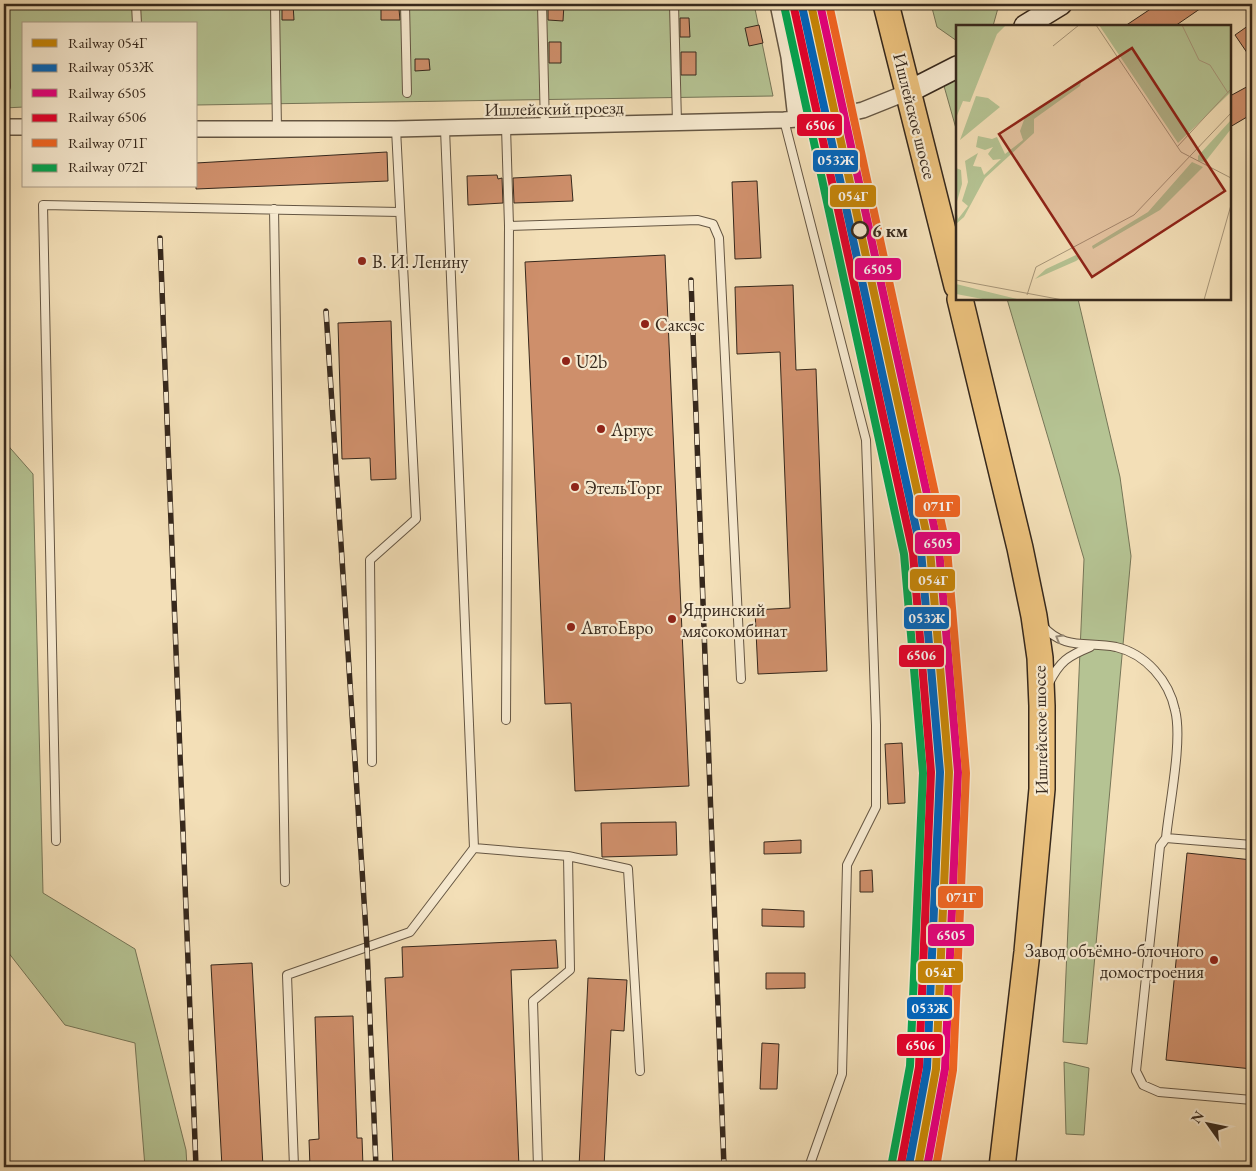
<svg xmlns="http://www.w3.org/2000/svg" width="1256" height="1171" viewBox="0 0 1256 1171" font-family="'EB Garamond',serif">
<rect width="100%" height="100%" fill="#f3dfb7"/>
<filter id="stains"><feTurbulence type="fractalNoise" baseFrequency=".004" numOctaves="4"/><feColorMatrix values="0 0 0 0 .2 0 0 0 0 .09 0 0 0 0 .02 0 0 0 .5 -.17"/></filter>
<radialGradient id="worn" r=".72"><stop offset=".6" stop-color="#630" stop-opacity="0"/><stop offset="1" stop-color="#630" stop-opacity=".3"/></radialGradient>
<path fill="#b5c393" stroke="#767658" d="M4,4h750l19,92 -577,9v-81h-172v83l-20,1z
M931,4h65l2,4 -5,18h-36v15l-20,-14z
M957,78v54l-13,-46z
M1007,299h71l42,178 11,79 -44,488 -24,-2 21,-483z
M4,441l29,33 10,419 92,56 51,201 1,17h-42l-10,-124 -70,-18 -61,-78z
M1064,1062l25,6 -5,67 -18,-1z"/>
<path fill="#ce8f6b" stroke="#36281c" d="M282,4h11l1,16h-12z
M548,4h16l-1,17 -15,-1z
M1158,4h49l-32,22h-50z
M381,9h18l1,11h-19z
M680,18h9l1,19h-10z
M1252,23v37l-17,-25z
M759,25l4,18 -14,3 -4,-18z
M549,42h12v21h-12z
M681,52h15v23h-15z
M415,59h14l1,11 -15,1z
M1252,84v30l-22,13v-31z
M387,152l1,29 -192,8v-26z
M497,175l1,4 4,-1 1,25 -35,2 -1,-29z
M571,175l2,26 -59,2 -1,-25z
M757,181l4,77 -26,1 -3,-77z
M665,255l24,531 -114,5 -4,-88 -26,1 -20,-442z
M793,285l3,85 20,-1 11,302 -69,3 -3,-64 35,-2 -10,-256 -43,2 -2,-67z
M391,321l5,158 -25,1 -1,-22 -28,1 -4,-136z
M902,743l3,60 -17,1 -3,-60z
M676,822l1,33 -75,2 -1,-34z
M801,840v13l-37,1v-12z
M1187,853l65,7v209l-86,-9z
M872,870l1,22h-13v-21z
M762,909l42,2v16l-42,-1z
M556,940l2,28 -47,2 8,197h-126l-8,-189 18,-1 -1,-30z
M252,963l11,204h-41l-11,-202z
M766,973h39v15l-39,1z
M588,978l39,2 -3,51 -13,-1 -7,137h-25z
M353,1016l4,122h5l1,29h-53l-1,-27 10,-1 -4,-122z
M762,1043l17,1 -2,45h-17z"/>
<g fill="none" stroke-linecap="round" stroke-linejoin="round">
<g stroke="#655643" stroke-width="10">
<path id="lane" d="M4,4l2,83
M136,4l1,20
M275,4l2,126
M405,4l2,89
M542,4l3,123
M674,4l3,119
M784,120l82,320 10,285v82l-29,58 -5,209 -33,93
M506,127l3,99 -3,494
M274,209l11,673
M509,226l189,-6 15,4 6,14 22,441
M1042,625c22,26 45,16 74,22 30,7 53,34 59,63 8,30 -6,96 -9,128
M1049,683c11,-22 19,-27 41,-36
M372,762l-2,-202 46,-41 -20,-390
M56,841l-13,-636 357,7
M1252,845l-86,-7 -6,8 -24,225 7,14 16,7 93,8
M474,848l94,8 2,114 -37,31 5,166
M568,856l60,13 12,202
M294,1167l-7,-192 123,-43 64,-84 -29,-719"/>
</g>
<g stroke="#655643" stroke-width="18">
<path id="street" d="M778,4l11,53 7,62
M4,127h20
M196,129h200l388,-9 52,-4 27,-6 45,-18"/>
</g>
<g stroke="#36281c" stroke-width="24">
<path id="secondary" d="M1025,26l36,-22
M908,92l49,-25"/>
</g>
<g stroke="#36281c" stroke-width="28">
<path id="primary" d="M886,4l71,282
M960,299l60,249 14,68 6,42 2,48v83l-15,163 -25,215"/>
</g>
<use href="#lane" stroke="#f7ead0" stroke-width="8"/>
<use href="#street" stroke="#f7ead0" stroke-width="15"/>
<use href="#secondary" stroke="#f7ead0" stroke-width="21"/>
<use href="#primary" stroke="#eac07c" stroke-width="25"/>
<g stroke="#36281c" stroke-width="5.5">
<path id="rail" d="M160,238l36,929
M691,280l33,887
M326,311l41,636 9,220"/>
</g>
<use href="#rail" stroke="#f7ead0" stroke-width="4" stroke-dasharray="11" stroke-linecap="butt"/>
<g stroke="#f7ead0" stroke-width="11">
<path id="rail-1" d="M811,4l119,546 19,222 -13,297 -18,98"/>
</g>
<g stroke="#f7ead0" stroke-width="11">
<path id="rail-2" d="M802,6l119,545 19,221 -13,296 -18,97"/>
</g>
<g stroke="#f7ead0" stroke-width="11">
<path id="rail-3" d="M820,4l119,545 19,223 -13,297 -18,98"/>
</g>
<g stroke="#f7ead0" stroke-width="11">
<path id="rail-4" d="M794,8l119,545 18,219 -12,295 -18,97"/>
</g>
<g stroke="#f7ead0" stroke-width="11">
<path id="rail-5" d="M829,4l118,545 19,224 -13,297 -17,97"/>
</g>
<g stroke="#f7ead0" stroke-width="11">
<path id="rail-6" d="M785,10l119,544 19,219 -13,293 -18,96"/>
</g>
<use href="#rail-1" stroke="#c78607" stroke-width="8"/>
<use href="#rail-2" stroke="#0065bd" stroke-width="8"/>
<use href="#rail-3" stroke="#e5007d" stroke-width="8"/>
<use href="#rail-4" stroke="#e4002b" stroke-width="8"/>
<use href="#rail-5" stroke="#f26522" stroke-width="8"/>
<use href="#rail-6" stroke="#00a651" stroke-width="8"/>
</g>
<defs><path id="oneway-chevron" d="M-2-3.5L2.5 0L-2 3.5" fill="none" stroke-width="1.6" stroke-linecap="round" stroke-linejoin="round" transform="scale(1.25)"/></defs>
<use stroke="#968976" href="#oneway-chevron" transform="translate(1059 638) rotate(-150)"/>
<circle fill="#f7ead0" stroke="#36281c" stroke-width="2.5" cx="860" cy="230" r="8"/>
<g fill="#8f2418" stroke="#f7ead0" stroke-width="2">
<circle cx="362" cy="261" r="5"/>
<circle cx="645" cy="324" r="5"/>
<circle cx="566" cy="361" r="5"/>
<circle cx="601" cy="429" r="5"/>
<circle cx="575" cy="487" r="5"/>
<circle cx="672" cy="619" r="5"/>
<circle cx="571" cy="627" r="5"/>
<circle cx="1214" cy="960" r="5"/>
</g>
<g text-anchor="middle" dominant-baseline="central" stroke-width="4.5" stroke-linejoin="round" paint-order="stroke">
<g font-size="18" fill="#36281c" stroke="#f7ead0">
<text transform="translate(554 108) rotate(-1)">Ишлейский проезд</text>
<text transform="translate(915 116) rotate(76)">Ишлейское шоссе</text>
<text transform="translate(1040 730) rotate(-91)">Ишлейское шоссе</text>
</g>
<g font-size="18" font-weight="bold" fill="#36281c" stroke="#f7ead0" text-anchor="start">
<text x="872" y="230">6 км</text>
</g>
<g font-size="18" fill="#36281c" stroke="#f7ead0" text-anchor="start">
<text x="372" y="261">В. И. Ленину</text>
<text x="655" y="324">Саксэс</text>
<text x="576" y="361">U2b</text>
<text x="611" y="429">Аргус</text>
<text x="585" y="487">ЭтельТорг</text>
<text x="682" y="609">Ядринский<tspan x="682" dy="21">мясокомбинат</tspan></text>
<text x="581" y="627">АвтоЕвро</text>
<text x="1204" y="950" text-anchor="end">Завод объёмно-блочного<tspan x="1204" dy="21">домостроения</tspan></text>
</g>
</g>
<g transform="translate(956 25)">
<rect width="275" height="275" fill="#f3dfb7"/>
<path d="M0,0h50l-9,9 -27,68 -7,-1 -7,17zM143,0h132v67l-53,51zM126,54l-2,7 -46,33v14l-49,45 -21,39 -8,7v-14l2,9 10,-13 -6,-5 6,-19 -3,-21 13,-8 -5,13 8,1 3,8 17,-16 -8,1 -5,-6 5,-7 -8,3 -9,-3 2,-11 14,3 5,-2 8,17 18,-14 -3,-9 5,-14zM20,71l12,2 12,9 -40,33zM275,95v9l-26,33 -7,-1v-5zM236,137l11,5 -43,43 -67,39 -1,-3 56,-34zM0,143l5,2 1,14 -6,21zM120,230l3,4 -3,2 -41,18 11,-10zM0,259l65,16h-33l-32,-6z" fill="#b5c393"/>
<path fill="none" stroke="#a79679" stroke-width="1" d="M140,0l85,127 50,26M226,0l17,35 11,5 18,28M97,21l26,-21M221,122l54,-58M0,255l107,20M71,270l9,-28 98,-52 97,-102M248,275l27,-95"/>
<path fill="#8f2418" fill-opacity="0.15" stroke="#8f2418" stroke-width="2.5" d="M176,23l93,143 -133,86 -93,-143z"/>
<rect width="275" height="275" fill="none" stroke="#36281c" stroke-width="2.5"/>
</g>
<g stroke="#f7ead0" stroke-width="2">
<rect x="796" y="113" width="47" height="24" rx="5" fill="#e4002b"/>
<rect x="812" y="149" width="47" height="24" rx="5" fill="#0065bd"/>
<rect x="829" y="184" width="48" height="24" rx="5" fill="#c78607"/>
<rect x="854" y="257" width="48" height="24" rx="5" fill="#e5007d"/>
<rect x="914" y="494" width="47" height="24" rx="5" fill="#f26522"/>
<rect x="914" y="531" width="47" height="24" rx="5" fill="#e5007d"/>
<rect x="909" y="568" width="47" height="24" rx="5" fill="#c78607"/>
<rect x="903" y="606" width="47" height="24" rx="5" fill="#0065bd"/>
<rect x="898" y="644" width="47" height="24" rx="5" fill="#e4002b"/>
<rect x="937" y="885" width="47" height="24" rx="5" fill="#f26522"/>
<rect x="927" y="923" width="48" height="24" rx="5" fill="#e5007d"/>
<rect x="917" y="960" width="47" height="24" rx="5" fill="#c78607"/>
<rect x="906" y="996" width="47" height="24" rx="5" fill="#0065bd"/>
<rect x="896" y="1033" width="48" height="24" rx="5" fill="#e4002b"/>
</g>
<g font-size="14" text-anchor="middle" font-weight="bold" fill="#fff">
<text x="820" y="130">6506</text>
<text x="836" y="165">053Ж</text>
<text x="853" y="201">054Г</text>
<text x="878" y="274">6505</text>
<text x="938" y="511">071Г</text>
<text x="938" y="548">6505</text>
<text x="933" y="585">054Г</text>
<text x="927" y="623">053Ж</text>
<text x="921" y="660">6506</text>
<text x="961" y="902">071Г</text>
<text x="951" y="940">6505</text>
<text x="940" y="977">054Г</text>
<text x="930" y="1013">053Ж</text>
<text x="920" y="1050">6506</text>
</g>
<rect width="1256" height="1171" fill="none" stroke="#f3dfb7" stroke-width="20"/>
<rect x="5" y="5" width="1246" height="1161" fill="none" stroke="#36281c" stroke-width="2.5"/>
<rect x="10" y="10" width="1236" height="1151" fill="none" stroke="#36281c"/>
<rect x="22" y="22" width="175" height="165" fill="#f7ead0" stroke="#aa9c88"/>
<rect x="32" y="39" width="25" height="8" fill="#c78607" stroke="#aa9c88"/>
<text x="68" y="48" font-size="15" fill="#36281c">Railway 054Г</text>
<rect x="32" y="64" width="25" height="8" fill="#0065bd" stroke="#aa9c88"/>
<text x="68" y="72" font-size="15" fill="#36281c">Railway 053Ж</text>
<rect x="32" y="89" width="25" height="8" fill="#e5007d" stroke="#aa9c88"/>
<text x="68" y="98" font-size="15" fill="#36281c">Railway 6505</text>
<rect x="32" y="114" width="25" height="8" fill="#e4002b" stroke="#aa9c88"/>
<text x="68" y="122" font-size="15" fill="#36281c">Railway 6506</text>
<rect x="32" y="139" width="25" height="8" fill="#f26522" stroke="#aa9c88"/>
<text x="68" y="148" font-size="15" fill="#36281c">Railway 071Г</text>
<rect x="32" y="164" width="25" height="8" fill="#00a651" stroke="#aa9c88"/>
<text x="68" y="172" font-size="15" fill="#36281c">Railway 072Г</text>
<g transform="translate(1208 1124) rotate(303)" stroke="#f7ead0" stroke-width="4" paint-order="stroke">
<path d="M0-4L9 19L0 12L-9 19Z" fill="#36281c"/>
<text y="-8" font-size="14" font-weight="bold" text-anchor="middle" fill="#36281c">N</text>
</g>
<rect width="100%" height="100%" filter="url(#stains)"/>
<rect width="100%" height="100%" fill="url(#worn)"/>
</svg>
